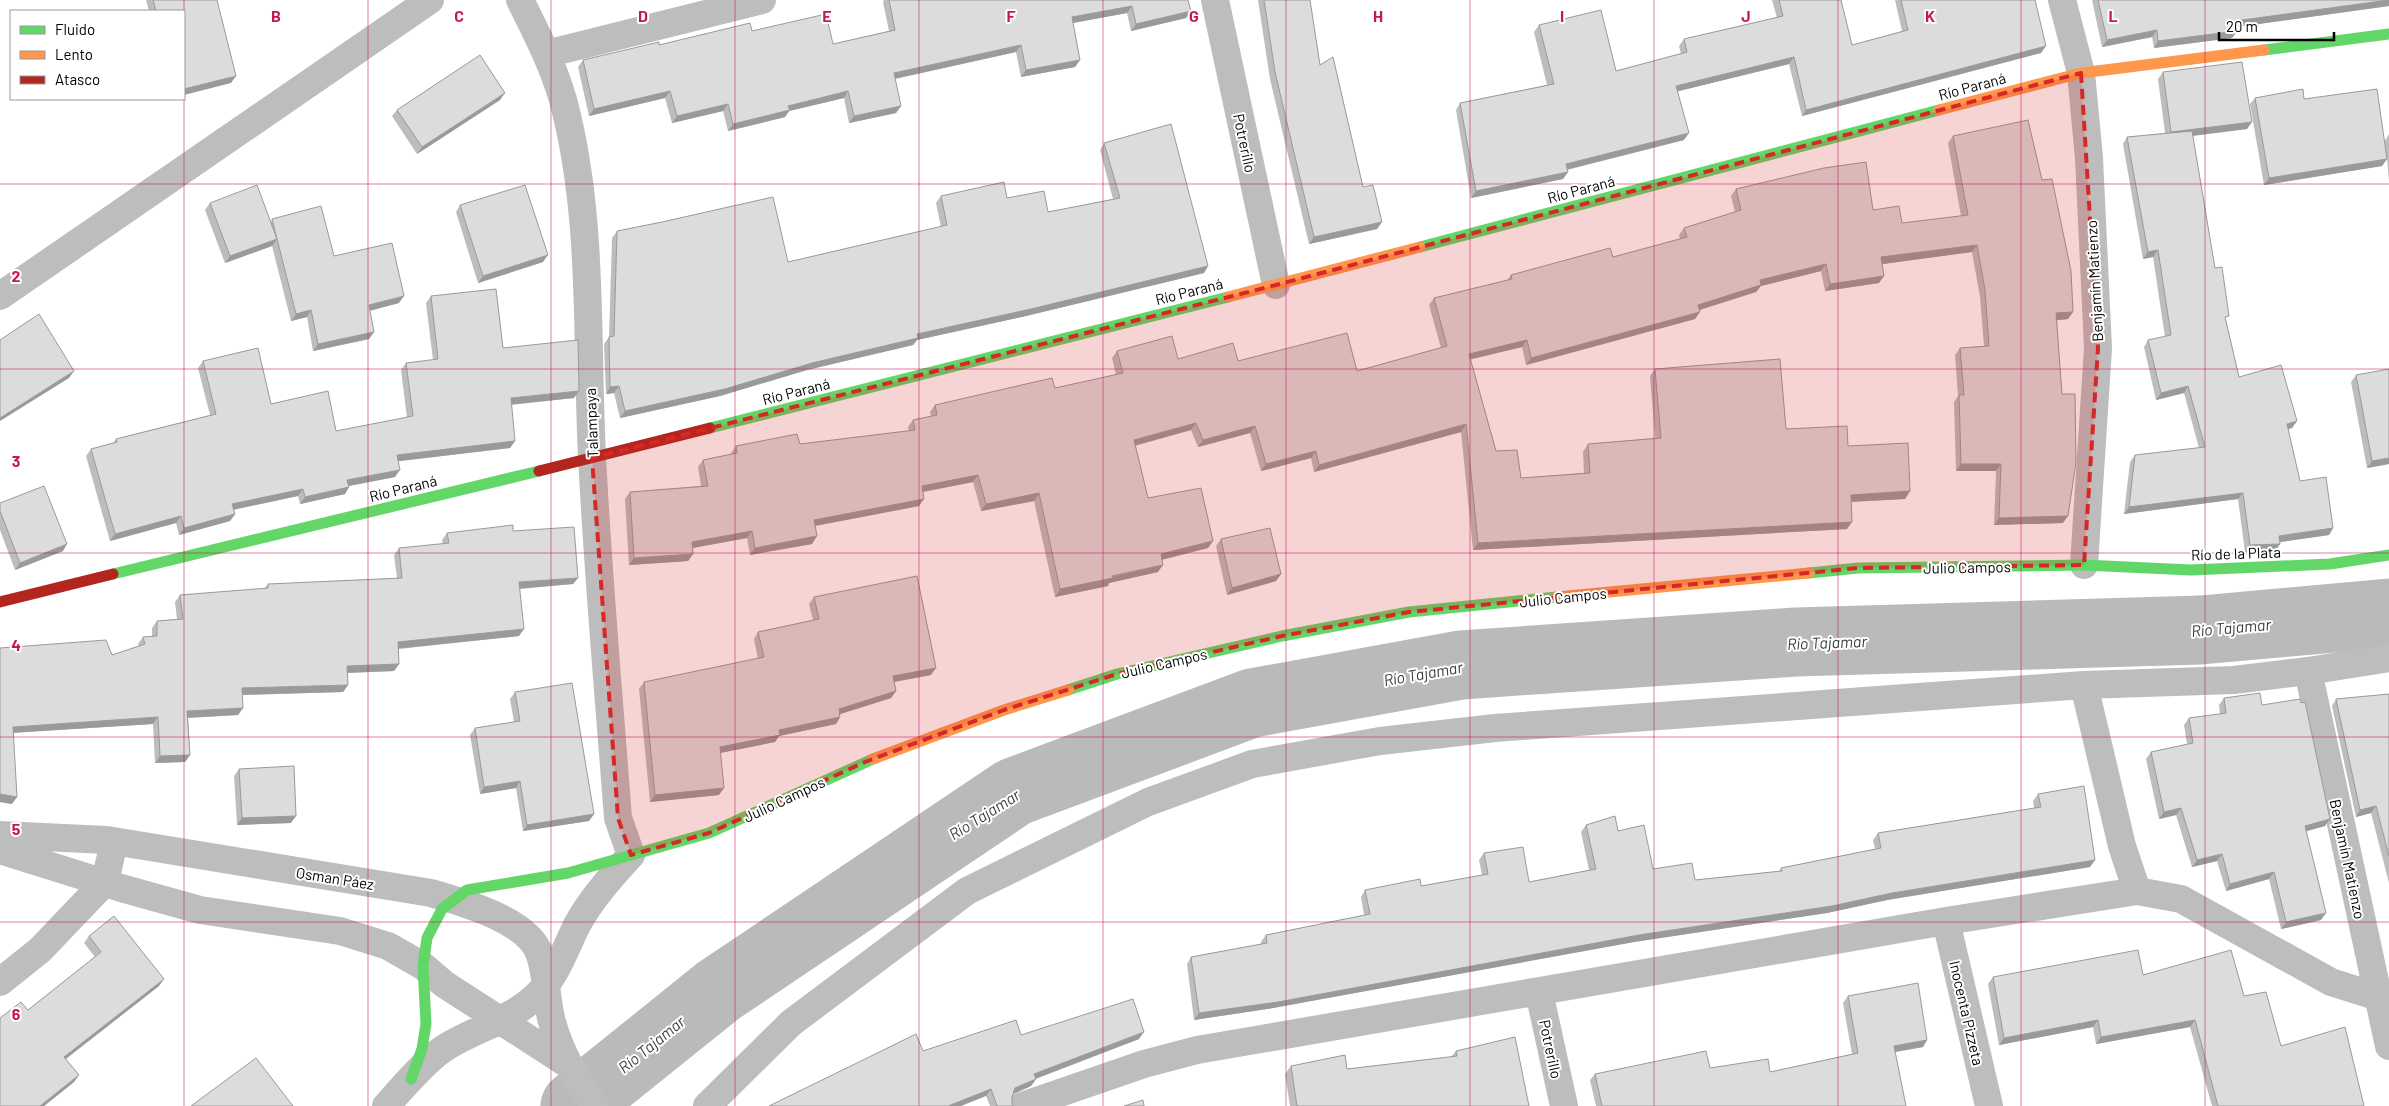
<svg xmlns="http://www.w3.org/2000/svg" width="2389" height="1106" viewBox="0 0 2389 1106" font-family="Barlow,sans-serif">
<rect width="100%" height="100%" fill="#fff"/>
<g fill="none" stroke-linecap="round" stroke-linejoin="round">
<path stroke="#bababa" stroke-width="69" d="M575,1106l143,-115 296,-199 238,-89 209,-38 335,-23 405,-12 188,-17"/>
<path stroke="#bdbdbd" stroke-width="28" d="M1215,0l61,285
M2062,0l19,73 8,85 9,190 -14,217
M546,54l216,-54
M0,296l430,-296
M2308,671l81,375
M2084,685l38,161 15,45
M0,835l107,5 324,53c30,9 98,27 109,62 7,22 6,45 12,67 9,33 24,56 43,84
M0,850l121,38 79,22 140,21 48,15 35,20 21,18 122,79
M1946,921l43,185
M0,982l40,-32 65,-68 9,-40
M1539,992l25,114
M386,1106c15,-17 39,-45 57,-57 29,-19 66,-28 92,-52 21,-19 30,-48 42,-72 14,-26 35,-49 54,-70l-13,-37c-9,-120 -20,-241 -26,-362 -6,-118 2,-241 -29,-356 -10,-35 -27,-68 -43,-100
M707,1106l84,-83 176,-132 181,-89 104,-38 128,-23 115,-13 589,-43 150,-5 74,-9 81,-13
M1022,1106l122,-42 53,-14 749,-129 191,-30 44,8 150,83 47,15"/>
<path stroke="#63d668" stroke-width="11" d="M2264,50l125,-16
M1420,247l519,-137
M710,428l518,-131
M1809,573l49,-5 226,-3 107,5 139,-6 59,-9
M113,574l426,-103
M1068,690l49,-16 165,-38 127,-24 148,-15
M411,1079l11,-30 4,-25 -3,-58 4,-28 15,-29 25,-19 101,-17 141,-40 164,-74"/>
<path stroke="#ff974d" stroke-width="11" d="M1939,110l142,-37 183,-23
M1228,297l192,-50
M1557,597l252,-24
M873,759l131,-49 64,-20"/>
<path stroke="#b3261e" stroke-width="11" d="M539,471l171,-43
M0,602l113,-28"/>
</g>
<path fill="#bdbdbd" d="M146,0h71l14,83 -47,-72h-35z
M884,0h304l-2,18 -55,13 -4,-18 -54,10 7,37 -5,7 -54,10 -5,-25 -121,27 6,27 -5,7 -47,10 -5,-25 -55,13 -4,6 -57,14 -5,-20 -51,12 -7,-25 -76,18 -11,-49 5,-7 76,-15 93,-14 81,13 56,-13 -6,-29z
M1258,0h52l10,65 43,122 19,35 -5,7 -68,15 -39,-165z
M1772,0h69l11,45 50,-14 -7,-31h140l6,53 -239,63 -13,-52 -111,27 6,49 -117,30 1,2 -5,7 -92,19 -15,-88 4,-7 87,-18 -13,-53 5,-7 77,46 65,-17 -2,-8 5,-7 93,-21z
M2092,0h297v6l-153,21 1,4 -5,7 -78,10 -2,-11 -50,10z
M2163,72l84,57 -54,7 22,132 11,53 13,56 58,44 -5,7 -4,1 12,52 33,47 -4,7 -50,7 1,2 -5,7 -30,1 -7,-53 -114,15 6,-52 5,-7 64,-7 -15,-55 -28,7 -12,-53 4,-7 17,-3 -12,-80 -10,2 -20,-115 4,-7 38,-4 -7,-54z
M2255,98l130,43 4,-7v47l-2,-22 -5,7 -118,19 -14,-81z
M500,100l-83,54 -25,-38 5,-6z
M1953,136l115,183 -11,1 6,203 -69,2 2,-54h-40l-2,-69 4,-6 -3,-41 5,-7 24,-2 -4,-49 -8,-45 -90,12 -3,19 -54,8 -4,-20 -60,15 -5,6 -57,18 -4,9 -169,46 -4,-18 -52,12 26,92 25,27 63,-5 -1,-21 5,-8 67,-6 -5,-62 5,-7 131,60 62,17 62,45 -5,8 -54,3 -4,27 -374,21 -12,-118 -147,40 -3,-14 -50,13 -11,-38 -52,14 -7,-17 -56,16 13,52 65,43 -5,7 -46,12 -4,12 -49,11 -1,3 -53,11 -21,-96 -53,10 -8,-29 -50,10 -4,14 -104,20 -3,18 -62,11 -3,-17 -55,10 1,6 -5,7 -59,4 -4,-66 5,-7 71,-6 -3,-19 5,-7 28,-6v-1l5,-7 64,-2 109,-13 -1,-4 5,-7 18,-4 -1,-4 5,-7 120,-17 61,-13 -4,-17 5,-7 61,8 60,2 119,10 84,-23 -12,-43 5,-7 73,-18 4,-5 102,-18 67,-18 -1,-4 5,-7 51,-16 -4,-16 5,-7 137,21 29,13 59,-7 -13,-73z
M1104,143l104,123 -4,7 -178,43 -109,24 -4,5 -106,25 -87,26 -100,22 -6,-25 -8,1 -2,-50 5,-7 3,-99 5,-7 171,31 153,-35 -5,-24 5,-7 66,2 41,14 65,-13 -13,-49z
M210,203l61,19 1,-3 62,37 65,47 -29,8 4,21 -5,7 -56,12 -6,-34 -16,4 -19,-75 -47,17 -20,-53z
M460,205l83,57 -65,21 -22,-71z
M431,296l72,52 71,50 -63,7 4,36 -5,7 -112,13 -3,16 -46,9v1l-4,7 -45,10 -2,-8 -65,14 2,4 -5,7 -51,14 -3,-12 -66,18 -24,-85 5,-7 22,-6 3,-4 94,-24 -12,-47 5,-7 68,43 65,27 71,-13 -6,-48 5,-7 27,-3 -7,-57z
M2389,369v95l-22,4 -16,-86 5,-7z
M0,503l63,48 -48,19 -15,-40z
M513,531l65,47 -5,6 -53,5 -1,47 -120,13v15l-5,7 -47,2 1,12 -5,7 -101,3 1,13 -5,7 -50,3 2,37 -5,7 -30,1 -2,-39 -140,9 -1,71 -12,-2v-154l112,7 27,-9 -1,-2 5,-7 9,-1v-8l5,-7 20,-2 -2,-17 5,-7 84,-6 4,-5 129,-6 -3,-23 5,-7 44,-4 -1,-4 5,-7z
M1221,539l60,35 -5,7 -49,14 -11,-49z
M814,597l117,78 -37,7 2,9 -5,7 -51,16v3l-4,7 -57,12 -4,6 -55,11 -1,42 -69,7 -11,-113 5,-7 114,-23 -4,-20 4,-7 55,-12 -4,-16z
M515,692l79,122 -5,7 -66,10 -7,-43 -36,6 -10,-59 5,-7 39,-6 -4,-23z
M2389,694v189l-18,-70 -15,4 -24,-111 4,-7z
M2224,698l38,7 68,114 -5,7 -19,5 15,89 -40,9 -12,-50 -43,12 -9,-30 -25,6 -16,-52 -17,4 -13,-60 5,-7 36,-8 -3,-19 5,-7 31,-4 -1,-9z
M239,769l52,54 -54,2 -3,-49z
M2038,794l57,66 -5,7 -203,33 -60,13 -193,29 -361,66 -79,12 -7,-56 4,-7 70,-13v-2l5,-7 98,-20 -3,-18 4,-7 56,-4 61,-11 -3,-15 5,-7 45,29 60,-12 -8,-38 5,-7 32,6 35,38 42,11 84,-9 2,-3 94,-19 -2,-9 5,-7 156,-25 -1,-7z
M89,936l70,50 -93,73 13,16 -5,7 -30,24h-44l28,-96 67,-53 -11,-14z
M2143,975l101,21 37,50 83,60h-152l-22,-79 -94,17 -3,-17 -94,18 -11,-61 5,-7z
M1848,996l79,44 -4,7 -28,5 11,54h-310l-6,-26 5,-6 115,-6 60,4 82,-18 -9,-51z
M1021,1035l118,4 -103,40 -5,7 -19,9v9l1,2h-23l-4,-10 -63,-45z
M1456,1051l73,55h-239l-5,-32 6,-8 56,3 104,-12z"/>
<path fill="#9a9a9a" d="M2389,0v6l-159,22 5,-7z
M1132,6l-5,7 -60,11 5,-7z
M1191,11l-5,7 -55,13 5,-7z
M2157,30l-5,7 -50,10 5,-7z
M2237,31l-5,7 -78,10 4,-7z
M1021,45l-5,7 -127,28 5,-7z
M2046,46l-5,7 -239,63 4,-6z
M1794,57l-5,7 -118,29 5,-7z
M1080,60l-5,7 -54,10 5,-7z
M236,76l-5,7 -47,12v-6z
M670,91l-5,7 -76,18 5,-7z
M848,91l-4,7 -55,13 -4,6 -57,14 5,-7 55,-18z
M505,93l-5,7 -83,54 5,-7z
M728,104l-5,7 -51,12 5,-7z
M901,106l-5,7 -47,10 5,-7z
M2252,122l-5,7 -81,10 5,-7z
M1689,133l-5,7 -123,31 5,-7z
M2387,159l-5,7 -118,19 5,-7z
M1568,172l-5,7 -92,19 5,-7z
M1382,222l-5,7 -68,15 5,-7z
M277,239l-5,7 -47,17 5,-7z
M1977,245l-5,7 -96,13 5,-8z
M2158,250l-5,7 -10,2 5,-7z
M548,255l-5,7 -65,21 5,-7z
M1826,264l-5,7 -60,15 -5,6 -63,20 5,-7 62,-25z
M1208,266l-4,7 -178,43 -109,24 -4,5 -106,25 -87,26 -100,22 5,-7 187,-48 105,-29z
M1884,276l-5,7 -54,8 5,-7z
M404,296l-5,7 -35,9 5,-7z
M311,310l-4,7 -16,4 5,-7z
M1700,312l-5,7 -169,46 5,-7z
M2073,312l-5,7 -17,2 5,-8z
M374,332l-5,7 -56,12 5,-7z
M1527,340l-5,7 -58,14 5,-7z
M74,371l-5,7 -69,43v-3z
M619,386l-5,7 -8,1 4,-7z
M2188,386l-4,7 -28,7 5,-7z
M579,391l-5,7 -68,7 5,-7z
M2297,421l-5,7 -10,3 5,-7z
M1196,423l-5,7 -62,17 5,-7z
M1466,424l-5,8 -147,40 5,-7z
M1255,426l-5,7 -52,14 5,-7z
M515,441l-5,7 -118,14 5,-7z
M1316,451l-5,7 -50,13 5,-7z
M2389,458v6l-22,4 5,-7z
M1961,464h40l-5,7h-40z
M400,470l-5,7 -52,10 4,-7z
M978,475l-5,7 -56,11 5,-7z
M349,487l-4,7 -45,10 5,-7z
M303,489l-5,7 -71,15 5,-7z
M1910,491l-5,8 -59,3 5,-7z
M1039,493l-5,8 -53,10 5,-7z
M2243,493l-5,6 -114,15 5,-7z
M924,499l-5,7 -110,21 5,-7z
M235,514l-5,7 -51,14 5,-7z
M181,516l-5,7 -66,18 5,-7z
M2068,516l-5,7 -69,2 5,-7z
M1852,522l-5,7 -374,21 5,-7z
M2333,528l-4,7 -55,8 5,-7z
M752,531l-5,7 -60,11 5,-7z
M817,536l-5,8 -62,11 5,-7z
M1213,541l-5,7 -52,13 5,-7z
M67,544l-4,7 -48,19 5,-7z
M2280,544l-5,7 -30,1 5,-7z
M693,554l-5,7 -59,4 5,-7z
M1163,565l-5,7 -49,11 -1,3 -53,11 5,-8z
M1281,574l-5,7 -49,14 5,-7z
M578,578l-5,6 -59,5 5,-7z
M524,629l-5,7 -126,13 5,-7z
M399,664l-5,7 -52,2 5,-7z
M936,668l-5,7 -43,8 5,-7z
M348,685l-5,7 -106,3 5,-7z
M896,691l-5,7 -57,18 5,-7z
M243,708l-5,7 -55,3 4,-7z
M158,717l-5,7 -145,9 5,-6z
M840,717l-4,7 -57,12 -4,6 -60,12 5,-7 59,-17z
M190,755l-5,7 -30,1 5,-7z
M520,781l-4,7 -36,6 4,-7z
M724,788l-5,7 -69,7 5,-7z
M0,794l17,3 -5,7 -12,-2z
M2376,806l-5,7 -15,4 4,-7z
M2181,808l-5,7 -17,4 5,-7z
M594,814l-5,7 -66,10 4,-6z
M296,816l-5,7 -54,2 5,-7z
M2330,819l-5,7 -25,7 5,-7z
M2222,854l-5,7 -25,6 5,-7z
M2095,860l-5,7 -203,33 -60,13 -193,29 -361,66 -79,12 5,-7 440,-78z
M2274,872l-5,7 -43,12 4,-7z
M2326,913l-5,7 -40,9 5,-7z
M164,979l-5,7 -100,78 5,-7z
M2098,1020l-5,7 -94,18 5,-7z
M2195,1020l-5,7 -94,17 5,-7z
M1144,1032l-5,7 -110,42 5,-7z
M1927,1040l-4,7 -34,6 5,-7z
M79,1075l-5,7 -30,24h-4z
M1036,1079l-5,7 -20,9 4,-7z
M991,1089l-5,7 -25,10h-13z"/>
<path fill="#dcdcdc" stroke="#9a9a9a" d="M153,0h64l19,76 -52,13v-78h-28z
M889,0h299l3,11 -55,13 -4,-18 -60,11 8,43 -54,10 -5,-25 -127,28 7,33 -47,10 -6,-25 -60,15 2,4 -57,14 -5,-20 -51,12 -7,-25 -76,18 -11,-49 76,-18v3l91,-22 2,8 74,-17 7,30 62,-14z
M1264,0h46l10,65 13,-8 30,130 10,-2 9,37 -68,15 -39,-165z
M1779,0h62l11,45 56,-15 -7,-30h134l11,46 -240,64 -12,-53 -118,29 13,47 -123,31 2,8 -92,19 -16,-88 94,-19 -15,-59 62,-15 15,61 71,-19 -3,-13 99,-23z
M2098,0h291l-154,21 2,10 -79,10 -1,-11 -50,10z
M480,55l25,38 -83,54 -25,-37z
M2242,62l10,60 -81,10 -8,-60z
M2303,89l1,10 73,-10 10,70 -118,19 -14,-80z
M2028,120l14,60 10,-1 19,92 2,41 -17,1 6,81h13l1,68 -8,54 -69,2 2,-54h-40l-2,-69h5l-4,-47 29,-2 -4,-56 -8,-45 -96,12 3,19 -54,8 -4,-20 -66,16 1,5 -63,20 2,7 -169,46 -4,-18 -58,14 27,97 21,-1 4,28 69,-5 -2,-29 73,-6 -6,-69 125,-10 6,70 61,-3 1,20 60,-3 2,48 -59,4 1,27 -374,21 -12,-119 -147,41 -3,-14 -50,13 -11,-38 -52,14 -7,-17 -62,17 14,58 53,-10 12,53 -52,13 2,11 -51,11 1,2 -53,11 -21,-96 -53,11 -8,-29 -56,11 2,13 -110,21 3,16 -62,12 -3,-17 -60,11 1,12 -59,4 -4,-66 78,-6 -5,-26 34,-7 -1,-7 61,-12 3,10 115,-14 -2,-10 24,-5 -2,-10 117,-27 3,10 68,-15 -6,-22 55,-15 6,23 55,-16 5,18 109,-28 10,38 90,-25 -13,-48 78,-19 -1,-4 99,-27 3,9 74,-20 -3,-9 57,-18 -5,-21 88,-21 42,-6 7,48 26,-4 3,17 66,-8 -15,-79z
M1171,124l37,142 -177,43 -114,25 1,4 -106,25 -87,26 -100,22 -6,-25 -9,1 -1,-50 5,-1 3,-105 45,-9 111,-25 15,65 159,-37 -6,-29 63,-14 3,16 37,-7 4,21 72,-14 -16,-55z
M2192,131l23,137 7,-1 7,49 -4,1 14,60 42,-12 16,56 -10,3 13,57 26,-4 7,51 -54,8 1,8 -30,1 -7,-52 -114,14 6,-52 70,-8 -17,-61 -27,7 -13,-53 23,-5 -13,-85 -10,2 -21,-115z
M257,185l20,54 -47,17 -20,-53z
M525,185l23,70 -65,21 -23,-71z
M321,206l13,50 58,-13 12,53 -35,9 5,27 -56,12 -7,-34 -15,4 -24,-95z
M496,289l7,59 75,-8 1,51 -68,7 4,43 -118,14 3,15 -53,10 2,7 -44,10 -2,-8 -71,15 3,10 -51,14 -3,-12 -66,18 -24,-85 26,-7 -1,-3 100,-25 -13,-53 55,-13 13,56 57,-13 8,40 77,-15 -7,-53 32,-4 -7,-63z
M39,314l35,57 -74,47v-78z
M2389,369v89l-17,3 -16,-86z
M44,486l23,58 -47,19 -20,-52v-8z
M513,525v6l61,-4 4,51 -59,4 5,47 -126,13 1,22 -52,2 1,19 -106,3 1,20 -56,3 3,44 -30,1 -2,-39 -145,10 4,70 -17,-3v-146l106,-8 6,15 33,-11 -2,-7 14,-1v-15l26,-2 -3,-24 88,-7v-4l134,-6 -3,-30 50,-5 -2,-10z
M1270,528l11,46 -49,14 -11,-49z
M917,576l19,92 -43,8 3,15 -57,18 1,8 -61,13 1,5 -60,12 4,41 -69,7 -11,-113 120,-25 -6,-25 61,-13 -5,-22z
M572,683l22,131 -67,11 -7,-44 -36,6 -9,-59 45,-7 -5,-29z
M2260,693l2,12 38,-6 1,4 4,-1 25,117 -25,7 21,87 -40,9 -12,-50 -44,12 -8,-30 -25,6 -16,-52 -17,4 -13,-60 42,-9 -4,-25 37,-5 -2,-15z
M2389,694v162l-13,-50 -16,4 -24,-111z
M294,766l2,50 -54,2 -3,-49z
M2084,786l11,74 -203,33 -60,13 -193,29 -361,67 -79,11 -8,-56 76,-14 -1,-8 104,-21 -5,-24 55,-11 1,7 67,-12 -4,-21 39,-6 6,35 67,-13 -10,-44 29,-9 3,15 26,-6 9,44 39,-6 3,17 87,-9 -1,-3 100,-20 -3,-15 163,-26 -3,-13z
M114,916l50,63 -100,78 15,18 -39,31h-40v-88l21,-16 7,8 73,-58 -12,-16z
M2138,950l5,25 88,-25 13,46 22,-4 15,54 64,-19 19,79h-146l-23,-86 -94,17 -3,-17 -94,18 -11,-61z
M1918,983l9,57 -33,6 12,60h-304l-7,-32 111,-23 4,17 58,-9 2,13 88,-19 -10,-57z
M1133,999l11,33 -110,42 2,5 -21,9 -3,9v7l1,2h-16l-6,-17 -43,17h-179l147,-72 7,17 93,-31 5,15z
M1515,1037l14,69h-232l-6,-40 54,-11 2,14 110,-13 -1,-5z
M256,1058l37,48h-102z
M1143,1100l1,6h-20z"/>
<path fill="#d62828" fill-opacity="0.2" stroke="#d62828" stroke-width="4" stroke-dasharray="10 6" stroke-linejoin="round" d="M2081,73l17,275 -14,217 -226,3 -449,44 -127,24 -165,38 -113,36 -139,52 -156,71 -78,22 -13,-37 -26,-360 684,-173z"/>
<path fill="none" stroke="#c2185b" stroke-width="1" stroke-opacity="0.55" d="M184,0v1106M368,0v1106M551,0v1106M735,0v1106M919,0v1106M1103,0v1106M1286,0v1106M1470,0v1106M1654,0v1106M1838,0v1106M2021,0v1106M2205,0v1106M0,184h2389M0,369h2389M0,553h2389M0,737h2389M0,922h2389"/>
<g text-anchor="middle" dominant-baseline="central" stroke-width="4" stroke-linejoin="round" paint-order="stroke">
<g font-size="15" fill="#000" stroke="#fff">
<text transform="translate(1972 86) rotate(-15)">Río Paraná</text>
<text transform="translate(1245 143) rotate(78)">Potrerillo</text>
<text transform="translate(1581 189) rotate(-15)">Río Paraná</text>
<text transform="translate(2094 281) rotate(-93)">Benjamín Matienzo</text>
<text transform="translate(1189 291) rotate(-14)">Río Paraná</text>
<text transform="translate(796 391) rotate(-14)">Río Paraná</text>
<text transform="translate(591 423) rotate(-92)">Talampaya</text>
<text transform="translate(403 488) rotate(-14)">Río Paraná</text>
<text transform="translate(2236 553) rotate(-2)">Río de la Plata</text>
<text transform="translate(1967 567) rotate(-1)">Julio Campos</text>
<text transform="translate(1563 597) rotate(-6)">Julio Campos</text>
<text transform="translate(1164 663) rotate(-13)">Julio Campos</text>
<text transform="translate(784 799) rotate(-25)">Julio Campos</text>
<text transform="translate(2348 859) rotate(78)">Benjamín Matienzo</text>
<text transform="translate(335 878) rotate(9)">Osman Páez</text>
<text transform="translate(1967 1013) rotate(77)">Inocenta Pizzeta</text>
<text transform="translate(1551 1049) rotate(78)">Potrerillo</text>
</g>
<g font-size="16" font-style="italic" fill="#3e3e3e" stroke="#fff">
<text transform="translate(2231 627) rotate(-5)">Río Tajamar</text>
<text transform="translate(1827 642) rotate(-2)">Río Tajamar</text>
<text transform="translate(1423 673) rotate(-10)">Río Tajamar</text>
<text transform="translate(984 814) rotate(-32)">Río Tajamar</text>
<text transform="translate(651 1044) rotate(-39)">Río Tajamar</text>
</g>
</g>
<g font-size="16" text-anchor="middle" font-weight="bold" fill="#c2185b" stroke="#fff" stroke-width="4" stroke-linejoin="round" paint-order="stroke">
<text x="276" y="22">B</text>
<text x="459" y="22">C</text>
<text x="643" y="22">D</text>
<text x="827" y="22">E</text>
<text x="1011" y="22">F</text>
<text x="1194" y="22">G</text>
<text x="1378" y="22">H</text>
<text x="1562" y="22">I</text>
<text x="1746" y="22">J</text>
<text x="1930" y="22">K</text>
<text x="2113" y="22">L</text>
<text x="16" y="282">2</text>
<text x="16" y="467">3</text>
<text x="16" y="651">4</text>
<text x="16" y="835">5</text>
<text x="16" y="1020">6</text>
</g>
<rect x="10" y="10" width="175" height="90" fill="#ffffff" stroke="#999999"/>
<rect x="20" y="26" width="25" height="8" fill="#63d668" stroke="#999999"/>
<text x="55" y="35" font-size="15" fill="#000000">Fluido</text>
<rect x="20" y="51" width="25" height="8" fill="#ff974d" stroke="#999999"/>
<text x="55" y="60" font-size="15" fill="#000000">Lento</text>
<rect x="20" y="76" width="25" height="8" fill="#b3261e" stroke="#999999"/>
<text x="55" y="85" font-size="15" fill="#000000">Atasco</text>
<path d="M2219 32v8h115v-8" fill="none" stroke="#000000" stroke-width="2.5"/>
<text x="2226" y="32" font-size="15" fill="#000000" stroke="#ffffff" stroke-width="4" paint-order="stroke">20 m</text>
</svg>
